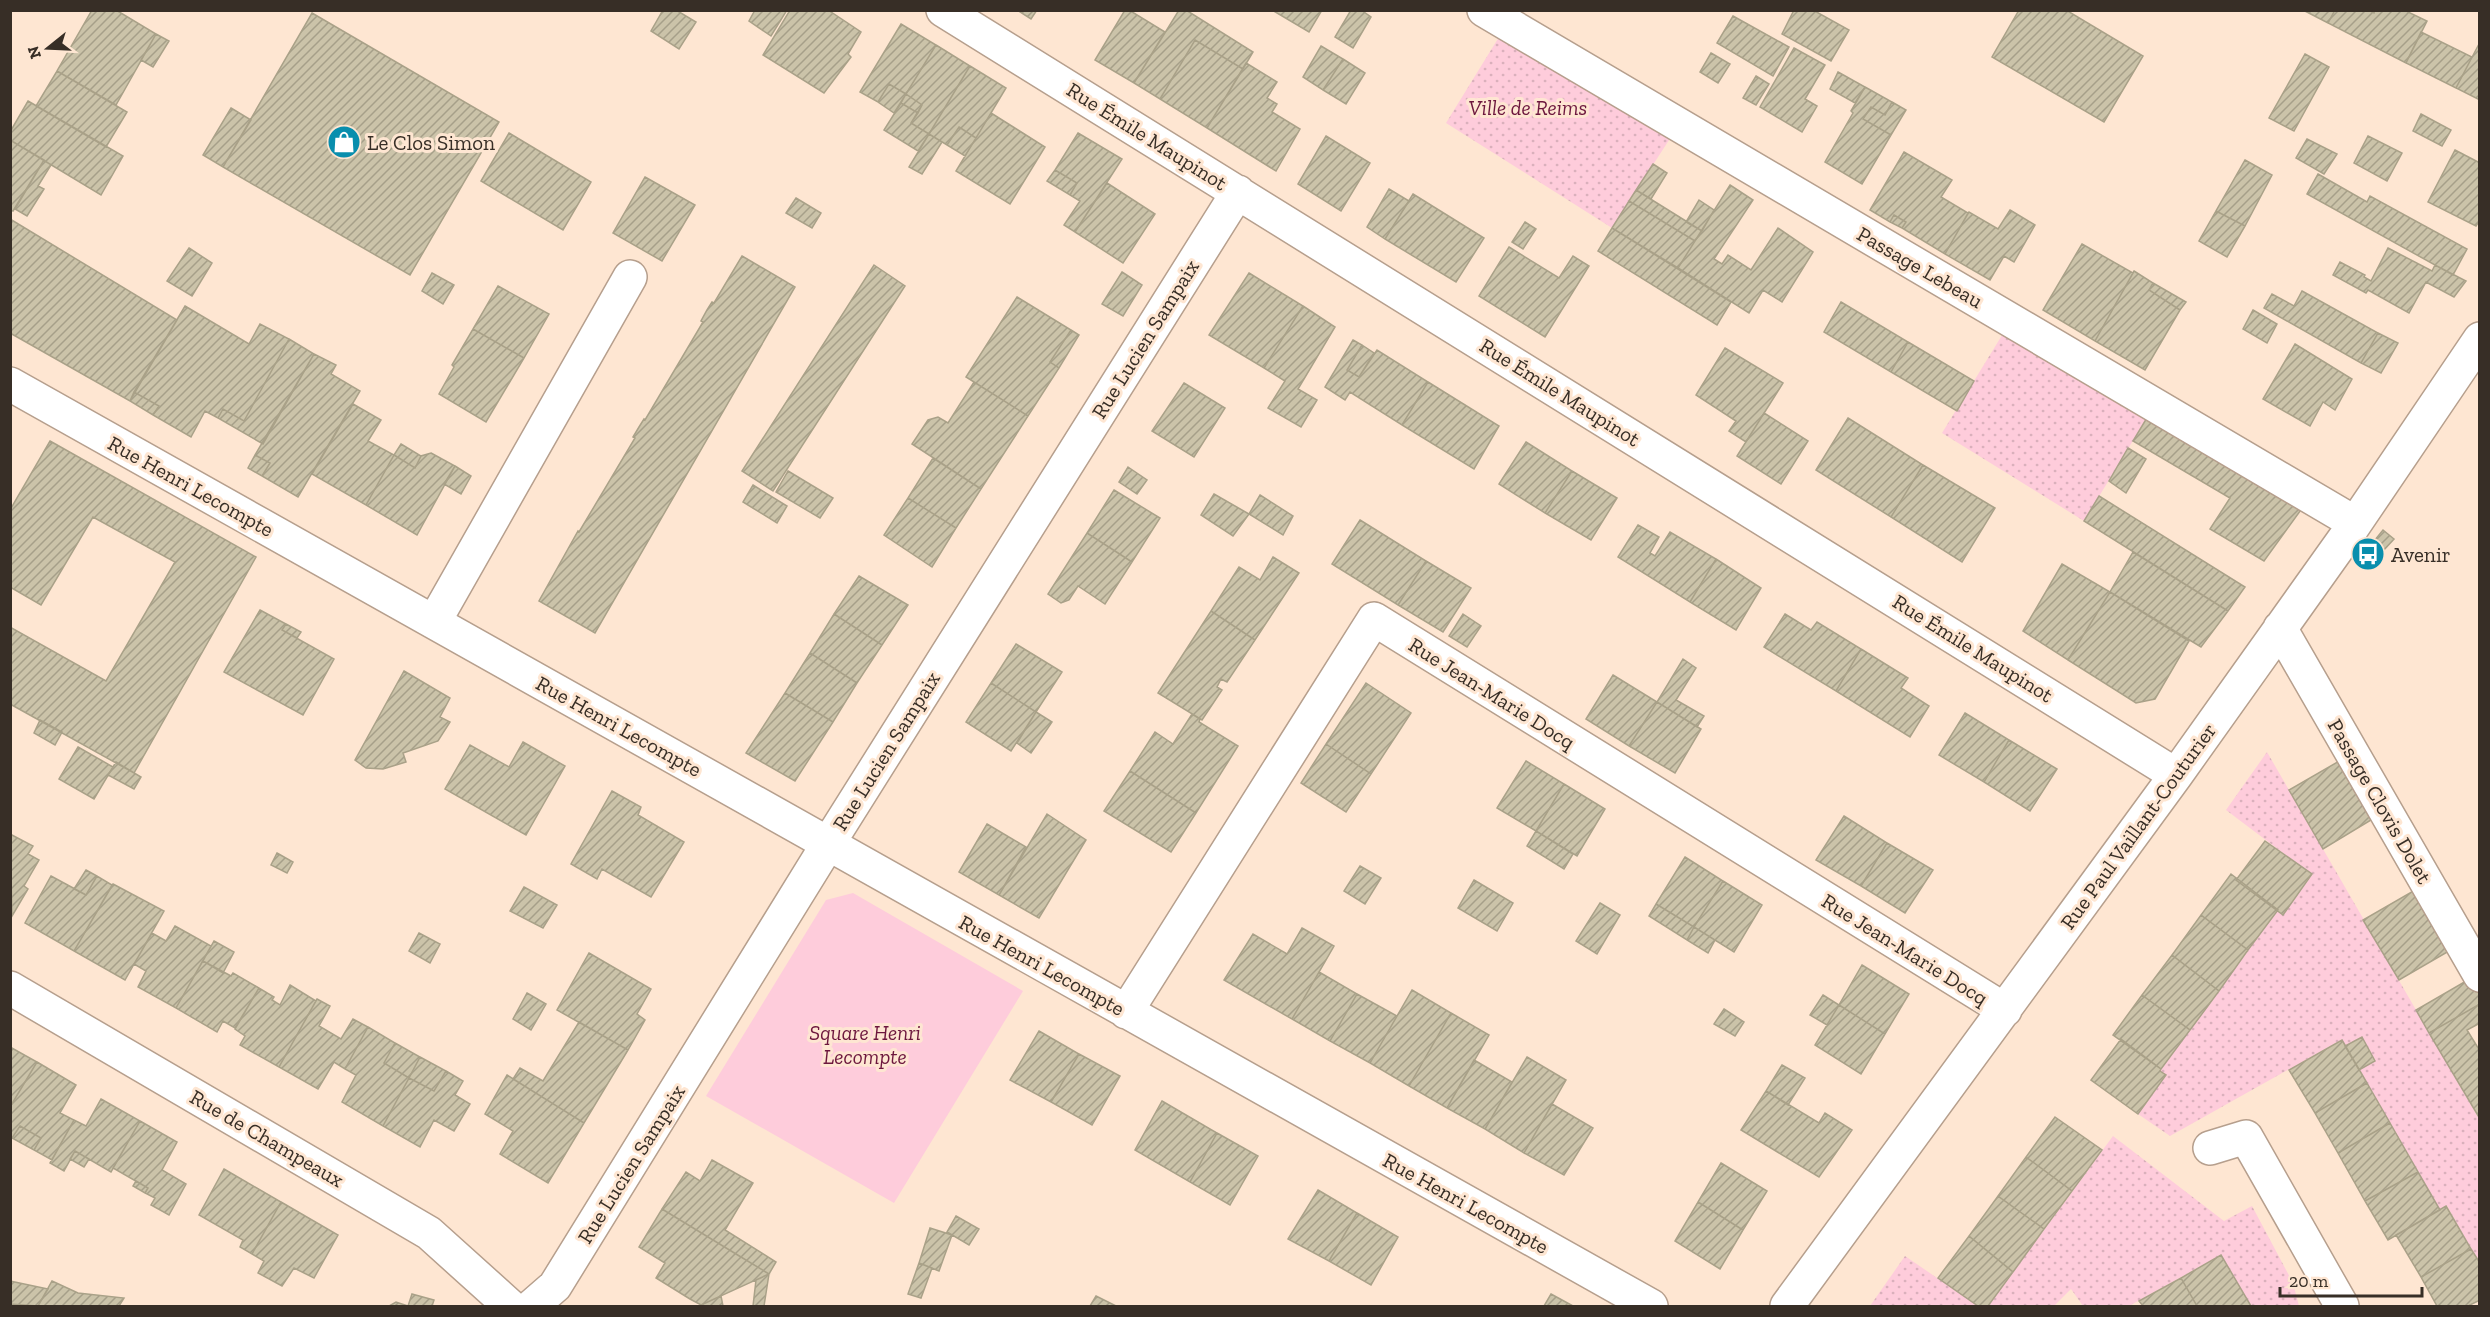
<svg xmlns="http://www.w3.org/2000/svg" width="2490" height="1317" viewBox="0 0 2490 1317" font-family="'Zilla Slab',serif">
<defs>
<pattern id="grass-dots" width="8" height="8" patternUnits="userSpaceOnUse" patternTransform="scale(1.5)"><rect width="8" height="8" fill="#feccdb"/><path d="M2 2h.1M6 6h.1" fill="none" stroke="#dab0bc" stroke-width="1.8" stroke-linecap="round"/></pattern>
<pattern id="building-hatch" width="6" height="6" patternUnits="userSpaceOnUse" patternTransform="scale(1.5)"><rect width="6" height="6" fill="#cbc3a9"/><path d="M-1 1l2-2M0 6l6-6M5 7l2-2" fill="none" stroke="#a69f89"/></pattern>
</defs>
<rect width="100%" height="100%" fill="#fee6d2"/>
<path fill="url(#grass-dots)" d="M1507,24l164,113 -59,91 -166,-105z
M2004,332l144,84 -64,105 -142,-88z
M2267,752l212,367v144l-32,-57 -7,4 -81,-140 16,-9 -13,-24 -17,9 -4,-6 -171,96 -32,-22 28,-38 -6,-5 2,-3 115,-157 6,4 29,-40 -86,-65z
M2113,1136l111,85 28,-15 41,77 6,23h-48l-30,-51 -92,51h-46l-12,-17 -17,17h-66z
M1905,1256l73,50h-108z"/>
<path fill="#feccdb" d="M853,893l170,98 -129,212 -188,-107 120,-196z"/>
<path fill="url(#building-hatch)" stroke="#a9a188" stroke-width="1.5" d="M92,10h24l40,24 -40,71 -59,-34z
M663,10h13l20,12 -17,27 -28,-18z
M755,10h32l-16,26 -22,-15z
M790,10h38l33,22 -13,22 3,3 -27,36 -61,-38z
M1017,10h20l-6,9z
M1125,10h4l36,22 -31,51 -39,-23z
M1179,10h7l67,42 -10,17 -48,-29 -35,59 -26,-16z
M1272,10h50l-13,22z
M1351,10h10l10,7 -18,31 -18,-11z
M1794,10h19l36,20 -18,31 -49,-27z
M2019,10h47l77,46 -39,66 -112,-65z
M2303,10h32l-7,13z
M2335,10h33l6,3 1,-3h29l23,11 -21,42 -78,-40z
M312,13l187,109 -89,153 -187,-108z
M1733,16l56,31 -16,29 -56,-33z
M901,24l35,21 -30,49 -17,-10 -11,18 -18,-10z
M2421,32l51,25 -16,31 -50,-25z
M156,34l13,7 -16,26 -12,-7z
M1195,40l48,29 -36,59 -47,-29z
M2480,42v58l-24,-12z
M936,45l34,21 -41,68 -18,-11 11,-18 -16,-11z
M1321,46l22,13 -20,31 -20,-13z
M1794,48l31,17 -20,34 12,7 -15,26 -42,-25z
M1711,53l19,11 -12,19 -18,-11z
M2305,54l24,13 -35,64 -25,-13z
M1343,59l22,14 -19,31 -23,-14z
M1246,63l31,19 -10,16 10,6 -5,8 28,17 -24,42 -69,-43z
M970,66l36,22 -30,50 -17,-11 -12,18 -18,-11z
M57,71l70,41 -21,35 -70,-41z
M1838,72l27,15 -10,16 -25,-14z
M1756,76l13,8 -13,21 -13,-7z
M889,84l17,10 -12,19 -16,-11z
M1865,87l27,15 -7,13 -14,-8 -8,12 28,16 -29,49 -37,-22 28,-49 -2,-2z
M906,94l16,11 -4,8 -17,-10z
M28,101l95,55 -22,39 -91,-55v-8z
M1892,102l14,8 -15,25 -28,-16 8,-12 14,8z
M901,103l17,10 -7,10 18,11 -11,17 -34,-21z
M231,108l20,12 -28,47 -20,-12z
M991,113l54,34 -35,57 -54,-33z
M2421,114l30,16 -9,16 -29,-15z
M959,127l17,11 -11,18 -18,-11z
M509,133l82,49 -28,48 -82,-49z
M1078,133l44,26 -47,73 -11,-7 16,-24 -10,-6 7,-12 -22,-13z
M929,134l13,8 -20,32 -13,-7z
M1326,136l44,27 -29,48 -43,-27z
M2368,136l34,17 -15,28 -33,-18z
M2307,139l30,15 -13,20 -28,-16z
M10,140l34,20 -31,51 -3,-1z
M2455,150l25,13v57l-4,6 -48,-24z
M1904,152l48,28 -11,17 27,16 -23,41 -43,-26 4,-6 -12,-7 -4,7 -20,-12z
M44,160l7,5 -13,21 6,3 -17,27 -12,-7z
M2245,160l27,15 -27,51 -29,-15z
M1653,164l14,9 -16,26 -15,-9z
M1055,170l22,13 -7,12 -23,-14z
M2318,174l49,28 3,-6 97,53 -14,26 -146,-81z
M645,177l50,28 -33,56 -49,-28z
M1107,183l48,31 -32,49 -48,-31z
M1730,185l23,15 -39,59 8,5 6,-9 23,15 27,-42 35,24 -31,50 -19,-12 -14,23 -71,-45z
M1389,189l20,12 -24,38 -18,-12z
M1636,190l66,41 -7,10 -66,-40z
M1413,194l71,44 -28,44 -71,-43z
M796,198l25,15 -9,15 -26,-15z
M1699,200l15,10 -12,21 -16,-9z
M1629,201l66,40 -17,27 -66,-40z
M2010,210l25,15 -21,37 -10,-6 -14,24 -45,-26 24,-42 29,17z
M2216,211l29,15 -18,31 -28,-16z
M1894,215l12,7 -4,6 -12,-6z
M10,219l167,101 -47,81 -120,-68z
M1525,222l11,7 -13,20 -11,-7z
M1612,228l119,74 -14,23 -119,-74z
M2082,244l51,29 -38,68 -52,-31z
M1509,247l50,31 14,-22 16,10 -44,71 -66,-41z
M189,248l23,15 -20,33 -25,-15z
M2388,248l44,23 3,-6 31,16 -12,16 -28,-15 -17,31 -41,-23 -2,3 -33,-18 7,-13 25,13 -1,2 7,4z
M742,256l53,31 -200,346 -56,-32 39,-70 1,1 56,-94 -2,-1 6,-10 5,-8 1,1 58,-98 -2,-1 6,-11 5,-8 2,1z
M874,265l31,21 -132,205 -31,-20z
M2134,271l19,12 -4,7 31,20 -35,60 -50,-29z
M1122,272l20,13 -19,31 -21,-12z
M432,273l22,12 -11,19 -21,-13z
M1249,273l54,33 -39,62 -55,-33z
M2153,283l33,19 -6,8 -31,-20z
M498,286l51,28 -25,44 -51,-29z
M2302,291l76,42 -17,30 -97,-55 8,-14 22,12z
M1017,297l54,33 -21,32 9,6 -31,48 -62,-39z
M1841,302l67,40 -17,30 -67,-40z
M185,306l64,38 11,-20 29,15 -45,82 -21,-12 -5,9 -13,-7 -14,26 -38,-22 6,-9 -25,-14z
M1303,306l32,21 -37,62 19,11 -16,27 -33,-19 17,-27 -21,-13z
M2253,310l24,14 -10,19 -24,-14z
M473,329l51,29 -38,64 -47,-28 15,-27 -2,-2z
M1071,330l8,5 -20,33 -9,-6z
M2378,333l20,10 -17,30 -20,-10z
M289,339l25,15 -51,90 -45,-26 5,-9 21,12z
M1353,340l9,5 -15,25 12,7 18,-27 51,32 -26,43 -52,-33 -5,8 -20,-13z
M1908,342l66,39 -17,30 -66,-39z
M2295,344l57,35 -17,31 -12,-8 -13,24 -47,-27z
M1362,345l12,8 -15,24 -12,-7z
M1725,348l58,35 -37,59 -17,-11 7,-10 -40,-26z
M314,354l22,11 -5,9 29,17 -62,106 -36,-21 8,-13 -15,-8z
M974,382l54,34 -47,73 -69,-45 16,-24 10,-3 10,6z
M1428,382l71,44 -25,43 -72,-44z
M1184,383l41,25 -31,49 -42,-26z
M134,392l25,14 -6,9 -23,-14z
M353,404l28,16 -13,21 26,14 -28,50 -54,-31z
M1764,413l44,28 -27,43 -44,-28z
M2148,416l155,91 -39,54 -54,-32 20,-31 -97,-57z
M1848,418l75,47 -32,52 -75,-47z
M50,441l206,116 -122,216 -124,-69v-77l96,54 69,-119 -82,-45 -52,88 -31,-18v-77z
M1526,442l46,29 -27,42 -46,-29z
M401,444l20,12 -6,12 -21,-13z
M2128,448l18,11 -20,34 -17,-12z
M431,453l24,13 -38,69 -51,-30 28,-50 21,13 6,-12z
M255,455l15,8 -8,13 -14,-8z
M933,458l48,31 -25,39 -48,-30z
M1923,465l72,43 -33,54 -71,-45z
M455,466l16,10 -10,18 -17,-10z
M1128,467l19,13 -10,14 -18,-12z
M788,471l45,27 -13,20 -44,-26z
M1572,471l45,27 -26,42 -46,-27z
M753,485l34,21 -10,17 -34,-21z
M1114,490l46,28 -28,44 -45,-29z
M1214,494l35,20 -16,22 -32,-21z
M1260,495l33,21 -10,19 -34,-21z
M2099,496l146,91 -17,24 -144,-90z
M908,498l48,30 -24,39 -48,-32z
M1360,520l66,41 -28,44 -66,-41z
M1638,525l21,12 -9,16 5,3 15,-24 46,27 -26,43 -72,-45z
M2383,530l11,9 -23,25 -9,-8z
M1087,533l45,29 -27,42 -27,-18 -9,14 -8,3 -13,-9z
M2133,552l95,59 -27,36 -91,-55z
M1273,557l26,16 -44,67 -44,-29 28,-44 21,13z
M1716,559l45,29 -25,42 -46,-28z
M1426,561l45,27 -28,44 -45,-27z
M2062,564l48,28 -42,68 -45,-29z
M859,576l49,29 -26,40 -48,-31z
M2110,592l79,49 -34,58 -19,4 -68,-43z
M260,610l26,14 -4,6 52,29 -31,56 -79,-43z
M1211,611l44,29 -28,42 -6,-3 -4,8 5,3 -20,30 -44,-27z
M834,614l48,31 -25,38 -47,-30z
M1463,614l18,12 -14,21 -18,-11z
M1785,614l26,16 6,-8 44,27 -25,42 -72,-44z
M286,624l15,8 -4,6 -15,-8z
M1016,644l46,28 -26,40 -45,-29z
M1861,649l47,29 -7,10 28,18 -19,31 -74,-46z
M810,653l47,30 -24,39 -48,-29z
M1683,659l13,9 -20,32 28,16 -7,11 -40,-25z
M404,671l46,27 -10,19 10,5 -12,19 -35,12 3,9 -23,7 -17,-1 -11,-8z
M1613,675l44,27 -28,44 -43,-27z
M991,683l45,29 -25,39 -45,-29z
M1366,683l45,30 -40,61 -45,-30z
M785,693l48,29 -38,59 -49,-28z
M1657,702l44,27 -26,44 -46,-27z
M1036,712l16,10 -21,31 -14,-10z
M1965,713l44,27 -25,42 -45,-27z
M1192,714l8,5 -1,3 39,24 -42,67 -66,-42 25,-39 18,12z
M40,720l22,12 -7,13 -21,-12z
M2009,740l48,29 -27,42 -46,-29z
M523,742l42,24 -39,69 -81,-46 25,-44 39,22z
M1326,744l45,30 -25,38 -45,-29z
M78,747l35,20 -19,32 -35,-20z
M2348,756l33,58 -58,35 -34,-59z
M1526,761l38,23 -28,47 -39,-23z
M116,762l25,15 -7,12 -26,-14z
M1130,771l66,42 -25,39 -67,-41z
M1564,784l41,25 -28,47 -41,-25z
M612,791l29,16 -3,8 46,27 -33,55 -49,-28 -5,10 -26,-15z
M1047,814l39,26 -47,78 -40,-23z
M1844,816l43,27 -26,43 -45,-26z
M987,824l39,23 -27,48 -40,-23z
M1536,831l37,23 -9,15 -37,-23z
M10,834l23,12 -5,8 11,6 -15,26 4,3 -16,27z
M2265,841l47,33 -29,41 -47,-35z
M1887,843l46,27 -28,43 -44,-27z
M277,853l16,9 -6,11 -16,-8z
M1685,857l38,24 -29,46 -38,-23z
M1360,866l21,12 -16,26 -21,-13z
M86,870l11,6 -11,19 -12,-6z
M2231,874l47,36 -30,40 -47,-35z
M51,876l35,19 11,-19 15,9 -38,66 -49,-28z
M1474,880l39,23 -16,28 -39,-23z
M1723,881l39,24 -28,47 -40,-25z
M113,884l51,27 -39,69 -51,-29z
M2422,886l34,61 -57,33 -36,-60z
M524,887l33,18 -14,23 -33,-17z
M1600,903l20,12 -23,39 -21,-13z
M1656,904l38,23 -7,13 -38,-24z
M2201,915l47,35 -29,41 -47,-36z
M175,926l36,20 -35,62 -38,-21 8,-16 -12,-7 18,-31 14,8z
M1694,927l21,13 -7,13 -21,-13z
M1302,928l32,18 -42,73 -68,-39 29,-46 34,20z
M419,933l21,11 -10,19 -21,-12z
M214,941l20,11 -11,21 -20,-12z
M589,953l62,36 -14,25 8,6 -17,30 -71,-40z
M2172,955l47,36 -29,39 -48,-35z
M203,961l28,15 2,-3 26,15 -24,40 -12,-7 -6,11 -41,-24z
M1862,965l47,29 -24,40 -46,-29z
M1319,972l38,22 -27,47 -38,-22z
M2473,977l7,10v17l-51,29 -13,-23z
M290,985l26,16 -37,66 -39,-22 5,-9 -10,-7 24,-41 15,9 -2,3 8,5z
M1412,990l39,23 -42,73 -39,-23z
M527,993l19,11 -15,26 -18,-11z
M1357,994l40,22 -27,47 -40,-22z
M1823,995l16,10 -12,20 -17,-10z
M2142,995l48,35 -29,39 -48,-34z
M317,999l13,7 -11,20 22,13 12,-20 15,8 -23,42 -11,-7 -16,27 -39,-22z
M2480,1004v19l-13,7 13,21v68l-51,-86z
M1839,1005l46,29 -24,40 -46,-29z
M1724,1009l20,13 -9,14 -21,-12z
M1451,1013l38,22 -42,73 -38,-22z
M579,1022l49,28 -44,73 -71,-44 7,-11 23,13z
M368,1027l27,16 -11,20 25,15 -26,48 -41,-24 14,-27 -11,-6z
M1039,1031l40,23 -28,48 -41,-22z
M2362,1037l13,24 -16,9 -14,-24z
M2121,1039l40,30 -1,2 6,4 -28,39 -47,-34z
M2342,1040l25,43 -52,30 -26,-43z
M395,1043l25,14 -11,21 -25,-15z
M10,1047l27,15 -27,45z
M1079,1054l41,22 -28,49 -41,-23z
M420,1057l26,14 -12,20 -25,-13z
M1527,1057l39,23 -42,73 -39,-24z
M1474,1060l38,22 -27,47 -38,-21z
M37,1062l39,23 -16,28 14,7 -22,40 -18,-10 7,-12 -21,-12 -10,15v-34z
M1782,1065l23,13 -17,27 -22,-14z
M446,1071l17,10 -8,14 15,9 -16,27 -20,-11 -14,27 -37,-21 26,-48 25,13z
M507,1075l77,48 -36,60 -48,-29 13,-23 -28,-17z
M2367,1083l23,40 -52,30 -23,-40z
M1766,1091l53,32 6,-10 27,17 -33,47 -78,-47z
M101,1099l39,22 -29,51 -36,-21 -11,20 -14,-8 24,-43 12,6z
M1162,1101l55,32 -27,49 -55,-32z
M1552,1104l41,24 -29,47 -40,-22z
M2055,1117l47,33 -30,41 -46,-34z
M140,1121l37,21 -15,28 24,14 -17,31 -18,-10 4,-7 -10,-5 3,-5 -35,-20z
M2390,1123l28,49 -53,29 -27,-48z
M20,1126l21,12 -7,12 -22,-12z
M1217,1133l41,23 -28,49 -40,-23z
M75,1151l14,8 -5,8 -14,-8z
M2026,1157l46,34 -28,38 -46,-33z
M712,1160l41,23 -28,47 51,32 -7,12 -107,-65 24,-37 14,9z
M1721,1163l46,28 -24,39 -45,-28z
M224,1169l57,33 -29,52 -12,-7 3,-7 -44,-25z
M2418,1172l22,38 -52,30 -23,-39z
M136,1181l12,7 -3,5 -12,-7z
M1318,1190l39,23 -28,48 -41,-22z
M1998,1196l46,33 -31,43 -44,-36z
M281,1202l57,33 -24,43 -20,-10 -12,18 -24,-13 6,-12 -12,-7z
M1698,1202l45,28 -23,39 -45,-28z
M2446,1206l25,43 -50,28 -25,-42z
M662,1209l74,45 33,20 -68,31 -11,-6 -34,-21 9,-15 -26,-16z
M1357,1213l41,24 -27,48 -42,-24z
M956,1216l23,13 -10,16 -22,-13z
M930,1228l22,7 -13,36 -20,-8z
M1969,1236l44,36 -25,34h-10l-40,-28z
M2471,1249l9,14v37l-12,6h-31l-16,-29z
M2221,1255l30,51h-54l-16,-28z
M919,1263l13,5 -11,30 -13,-4z
M769,1274l-5,32h-11l3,-26z
M2181,1278l16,28h-54l-4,-5z
M10,1281l38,8 -10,17 -28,-2z
M52,1281l26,12 46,5 -5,8h-81z
M412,1294l22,6 -2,6h-43l7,-4 12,4z
M1551,1294l22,12h-29z
M721,1296l2,10h-25l3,-1z
M1096,1296l20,10h-26z"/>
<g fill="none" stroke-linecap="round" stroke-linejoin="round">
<g stroke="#b69f8d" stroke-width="36">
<path id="minor" d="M943,10l1233,765
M1484,10l871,513
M10,384l1641,922
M434,622l196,-345
M2280,628l200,347
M10,988l419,245 81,73
M1126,1012l248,-393 631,391
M2210,1148l36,-11 96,169
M532,1306l23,-20 273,-442 410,-652
M1787,1306l389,-531 176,-247 128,-189"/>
</g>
<use href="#minor" stroke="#fff" stroke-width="33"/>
</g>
<defs>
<g id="shop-disc" transform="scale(1.725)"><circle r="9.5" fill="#098ead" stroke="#fee6d2"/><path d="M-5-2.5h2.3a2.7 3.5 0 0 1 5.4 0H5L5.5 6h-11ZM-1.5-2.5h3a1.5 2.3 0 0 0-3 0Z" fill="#fff"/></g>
<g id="bus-disc" transform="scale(1.725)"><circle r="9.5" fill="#098ead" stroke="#fee6d2"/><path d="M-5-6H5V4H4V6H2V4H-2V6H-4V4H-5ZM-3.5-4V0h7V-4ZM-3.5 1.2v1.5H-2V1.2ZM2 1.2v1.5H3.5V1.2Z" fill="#fff"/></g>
</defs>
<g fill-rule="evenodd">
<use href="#shop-disc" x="344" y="142"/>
<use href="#bus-disc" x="2368" y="554"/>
</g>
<g text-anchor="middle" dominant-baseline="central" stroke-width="6" stroke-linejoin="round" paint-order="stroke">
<g font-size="21" font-style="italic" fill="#6d173e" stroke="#fee6d2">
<text x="1528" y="107">Ville de Reims</text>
<text x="865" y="1032">Square Henri<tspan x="865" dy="24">Lecompte</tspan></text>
</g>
<g font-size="21" fill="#372e26" stroke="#fee6d2">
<text transform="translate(1147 136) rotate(32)">Rue Émile Maupinot</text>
<text transform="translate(1920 267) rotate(30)">Passage Lebeau</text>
<text transform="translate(1145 339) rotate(-58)">Rue Lucien Sampaix</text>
<text transform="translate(1560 392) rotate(32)">Rue Émile Maupinot</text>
<text transform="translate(191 486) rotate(29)">Rue Henri Lecompte</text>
<text transform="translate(1973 648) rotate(32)">Rue Émile Maupinot</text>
<text transform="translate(1492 693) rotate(32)">Rue Jean-Marie Docq</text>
<text transform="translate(619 726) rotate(29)">Rue Henri Lecompte</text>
<text transform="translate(886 751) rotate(-58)">Rue Lucien Sampaix</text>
<text transform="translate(2380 801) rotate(60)">Passage Clovis Dolet</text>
<text transform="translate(2138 826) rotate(-54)">Rue Paul Vaillant-Couturier</text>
<text transform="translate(1905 949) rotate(32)">Rue Jean-Marie Docq</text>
<text transform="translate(1042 965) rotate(29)">Rue Henri Lecompte</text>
<text transform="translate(267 1138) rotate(30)">Rue de Champeaux</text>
<text transform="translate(631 1164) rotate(-58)">Rue Lucien Sampaix</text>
<text transform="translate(1466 1203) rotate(29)">Rue Henri Lecompte</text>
</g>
<g font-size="21" fill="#372e26" stroke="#fee6d2" text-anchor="start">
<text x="367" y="142">Le Clos Simon</text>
<text x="2391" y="554">Avenir</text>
</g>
</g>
<rect width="2490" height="1317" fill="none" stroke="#372e26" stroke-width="24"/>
<g transform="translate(48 48) rotate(252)" stroke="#fee6d2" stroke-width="4.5" paint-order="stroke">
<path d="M0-4.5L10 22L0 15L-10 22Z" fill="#372e26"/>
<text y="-9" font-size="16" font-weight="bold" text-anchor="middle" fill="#372e26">N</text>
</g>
<path d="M2280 1287v9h142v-9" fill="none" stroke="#372e26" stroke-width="3"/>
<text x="2289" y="1287" font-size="18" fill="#372e26" stroke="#fee6d2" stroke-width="4.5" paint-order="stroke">20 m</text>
</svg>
